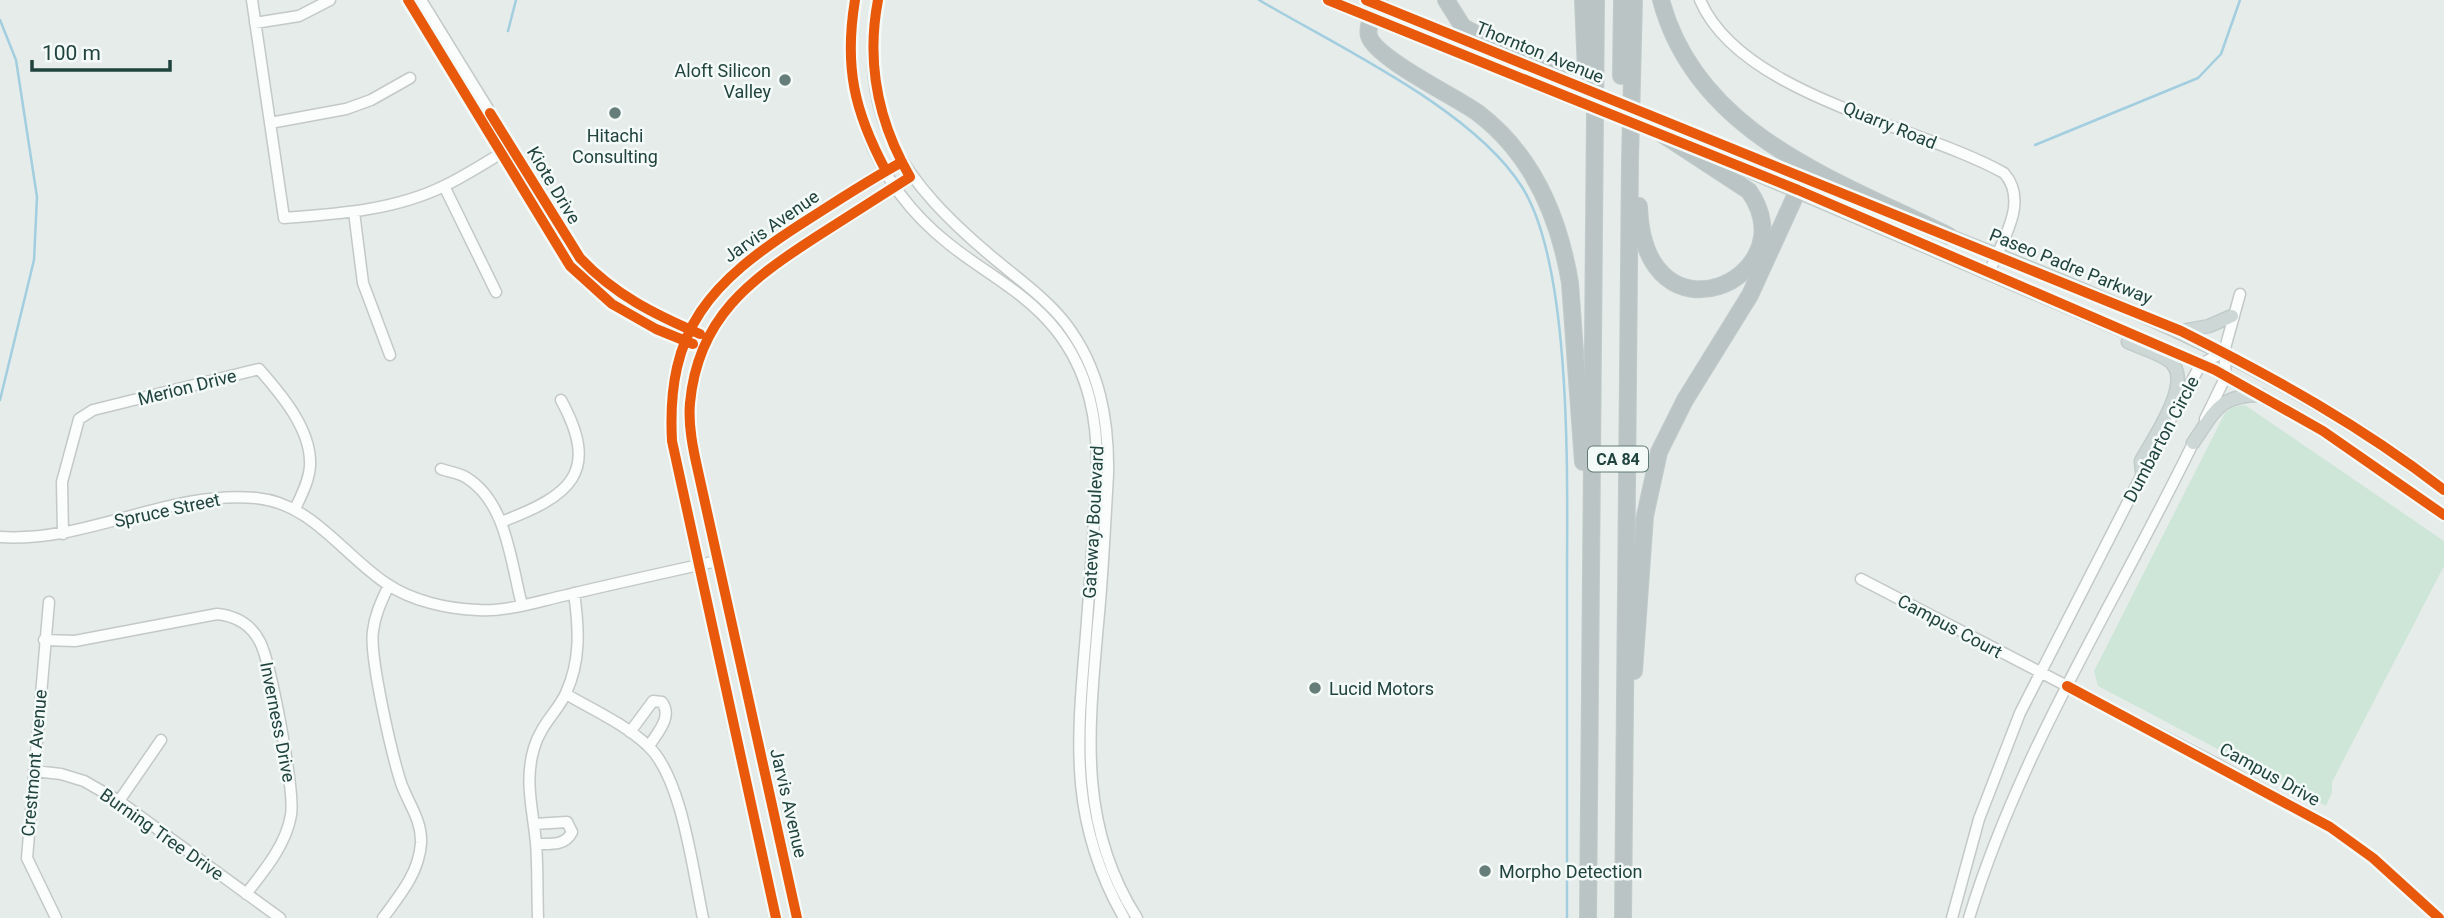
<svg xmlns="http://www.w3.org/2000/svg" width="2444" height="918" viewBox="0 0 2444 918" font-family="Roboto,sans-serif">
<rect width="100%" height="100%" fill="#e6ecea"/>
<path fill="#cee6d8" d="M2245,405l199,136v25l-112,216v11l-6,13 -228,-120 -4,-15 131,-258 8,-6z"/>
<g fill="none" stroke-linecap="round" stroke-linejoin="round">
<path stroke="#a2cedf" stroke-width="2.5" d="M1259,0c79,47 214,109 263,187 51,81 45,296 45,395 0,112 0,224 0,336
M0,20l16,40 21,137 -3,63 -34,140
M508,31l8,-31
M2035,145l163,-67 23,-24 19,-54"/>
<g stroke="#c3c9c7" stroke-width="13">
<path id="minor" d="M252,0l32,218c54,-4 113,-8 162,-33 22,-11 44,-25 65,-38
M408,0l162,266c38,40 82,61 132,82
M421,0l159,258c37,39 79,58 127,79
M855,0c-15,95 17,183 94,244 36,29 78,49 107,86 34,43 42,92 41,144 -3,54 -7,107 -11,160 -9,107 -18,186 38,284
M878,0c-23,119 28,184 113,256 26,22 55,42 75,68 34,45 43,96 42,151 -3,49 -5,99 -10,149 -9,105 -21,200 39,294
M1700,0c41,96 218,125 304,173 26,29 -3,69 -15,100
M255,23l44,-7 31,-16
M270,123l76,-14 25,-9 39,-22
M444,186l52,106
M354,212l9,71 27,72
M2205,419l21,-43 -2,-24 16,-58
M2169,422l32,-58 23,-12
M441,469c8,3 19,4 26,9 40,25 44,86 55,127
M501,522c69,-26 100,-49 60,-122
M63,534l-1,-52 17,-63 14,-9 166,-41c22,25 53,61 51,97 -1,15 -9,30 -15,43
M0,537c87,6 169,-47 256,-39 56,5 87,57 131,86 25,17 61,25 91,26 29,2 61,-9 89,-15 50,-12 100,-23 150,-34
M1861,579l354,184 115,64 43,31 66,60
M49,602l-22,256 29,60
M44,640l31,1 142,-27c19,2 34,10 43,28 11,22 35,149 31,173 -5,30 -27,56 -45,79
M566,694c27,16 59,30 82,52 34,31 45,126 55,172
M630,732l23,-31 9,1c11,15 -5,31 -13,44
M34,771l27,3 23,7 35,20 161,117
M119,801l42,-61
M534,824l33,-2 5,10c-7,14 -21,12 -36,12
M383,918c17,-23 36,-45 38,-75 1,-23 -13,-40 -20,-60 -9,-28 -32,-127 -28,-152 2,-17 9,-31 16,-46
M538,918c-1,-25 0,-50 -2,-75 -3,-33 -12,-62 -2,-95 7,-24 24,-37 32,-55 15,-33 13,-65 8,-100
M1952,918l27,-99 41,-106 137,-268
M1969,918c52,-171 150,-321 227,-481"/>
</g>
<g stroke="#c1cbca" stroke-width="15">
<path id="major" d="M1328,0l233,94
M1366,0l141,58
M1662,121l194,78
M1688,145l527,225 108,61 121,84
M1942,233c176,69 351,140 502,257
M2182,331l27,-5 23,-10
M2128,342c13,6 28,10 40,18 29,18 -16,80 -27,101l1,11
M2193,443c22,-32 26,-48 68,-48
M776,918l-104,-477c-6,-113 39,-159 129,-217 33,-21 66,-43 101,-62
M797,918l-99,-447c-5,-22 -10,-46 -8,-68 8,-86 60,-123 126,-166 31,-20 63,-40 94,-60"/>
</g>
<g stroke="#c1cbca" stroke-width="18">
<path id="highway" d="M1379,0c-4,10 -13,25 -10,36 6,22 87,61 109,77 55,42 81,104 92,170l13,179
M1446,0l17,27 99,53
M1583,0l3,71
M1661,0c36,135 176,180 288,236
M1621,76l1,-76
M1639,206c5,147 171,72 110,-15l-87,-57
M1634,671l11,-155 14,-64 26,-52 65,-105 48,-105 2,-13
M1588,918l8,-918
M1623,918l7,-758 4,-160"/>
</g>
<use href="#minor" stroke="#fbfcfc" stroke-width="10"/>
<use href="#major" stroke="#cdd8d6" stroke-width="12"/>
<use href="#highway" stroke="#bbc4c4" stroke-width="16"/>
<g stroke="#c1cbca" stroke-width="15" stroke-linecap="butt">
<path id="major-bridge" d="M1562,80l100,41
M1561,94l101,40"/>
</g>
<use href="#major-bridge" stroke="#cdd8d6" stroke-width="12"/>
<g stroke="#f4faf8" stroke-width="15">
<path id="cycleway" d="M408,0l162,266 42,38 44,25 37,15
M855,0c-11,67 -1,111 31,171
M1328,0l470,190 417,180 108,61 121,84
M1366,0l815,331c92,46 182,96 263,159
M490,113l90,145c35,37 74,56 120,76
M2067,686l263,141 43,31 66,60
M776,918l-104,-477c-6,-113 39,-159 129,-217 33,-21 66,-43 101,-62
M797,918l-99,-447c-5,-22 -10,-46 -8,-68 8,-86 60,-123 126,-166 31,-20 63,-40 94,-60 -32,-55 -44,-114 -32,-177"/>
</g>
<use href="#cycleway" stroke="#e8590c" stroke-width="10"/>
</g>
<g fill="#657e7a" stroke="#f4faf8" stroke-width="2.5">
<circle cx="785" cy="80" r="7"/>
<circle cx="615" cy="113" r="7"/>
<circle cx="1315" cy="688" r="7"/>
<circle cx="1485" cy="871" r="7"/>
</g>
<g text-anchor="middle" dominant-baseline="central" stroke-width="5" stroke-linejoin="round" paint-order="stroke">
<rect fill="#f4faf8" stroke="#607a76" stroke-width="2" x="1588" y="446.5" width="60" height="25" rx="5"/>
<g font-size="16" font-weight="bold" fill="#20433e">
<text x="1618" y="459">CA 84</text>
</g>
<g font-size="18" fill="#20433e" stroke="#f4faf8">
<text transform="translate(1540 52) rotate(22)">Thornton Avenue</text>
<text transform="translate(1890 125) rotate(22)">Quarry Road</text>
<text transform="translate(554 185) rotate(59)">Kiote Drive</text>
<text transform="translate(771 226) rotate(-35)">Jarvis Avenue</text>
<text transform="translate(2071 266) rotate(22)">Paseo Padre Parkway</text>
<text transform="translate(187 387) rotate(-14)">Merion Drive</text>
<text transform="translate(2161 439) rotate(-62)">Dumbarton Circle</text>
<text transform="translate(167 510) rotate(-12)">Spruce Street</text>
<text transform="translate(1093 522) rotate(-87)">Gateway Boulevard</text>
<text transform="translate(1950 626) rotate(28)">Campus Court</text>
<text transform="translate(278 722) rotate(79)">Inverness Drive</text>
<text transform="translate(34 763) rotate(-85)">Crestmont Avenue</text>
<text transform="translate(2270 774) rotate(29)">Campus Drive</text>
<text transform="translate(789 803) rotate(77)">Jarvis Avenue</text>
<text transform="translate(162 834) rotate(35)">Burning Tree Drive</text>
</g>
<g font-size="18" fill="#20433e" stroke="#f4faf8" text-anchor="start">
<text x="771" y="70" text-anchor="end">Aloft Silicon<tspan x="771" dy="21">Valley</tspan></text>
<text x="615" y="135" text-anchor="middle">Hitachi<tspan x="615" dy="21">Consulting</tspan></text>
<text x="1329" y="688">Lucid Motors</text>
<text x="1499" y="871">Morpho Detection</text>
</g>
</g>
<path d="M32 60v10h138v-10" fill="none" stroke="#20433e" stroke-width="3.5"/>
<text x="42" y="60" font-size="21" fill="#20433e" stroke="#f4faf8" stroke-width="5" paint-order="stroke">100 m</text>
</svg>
